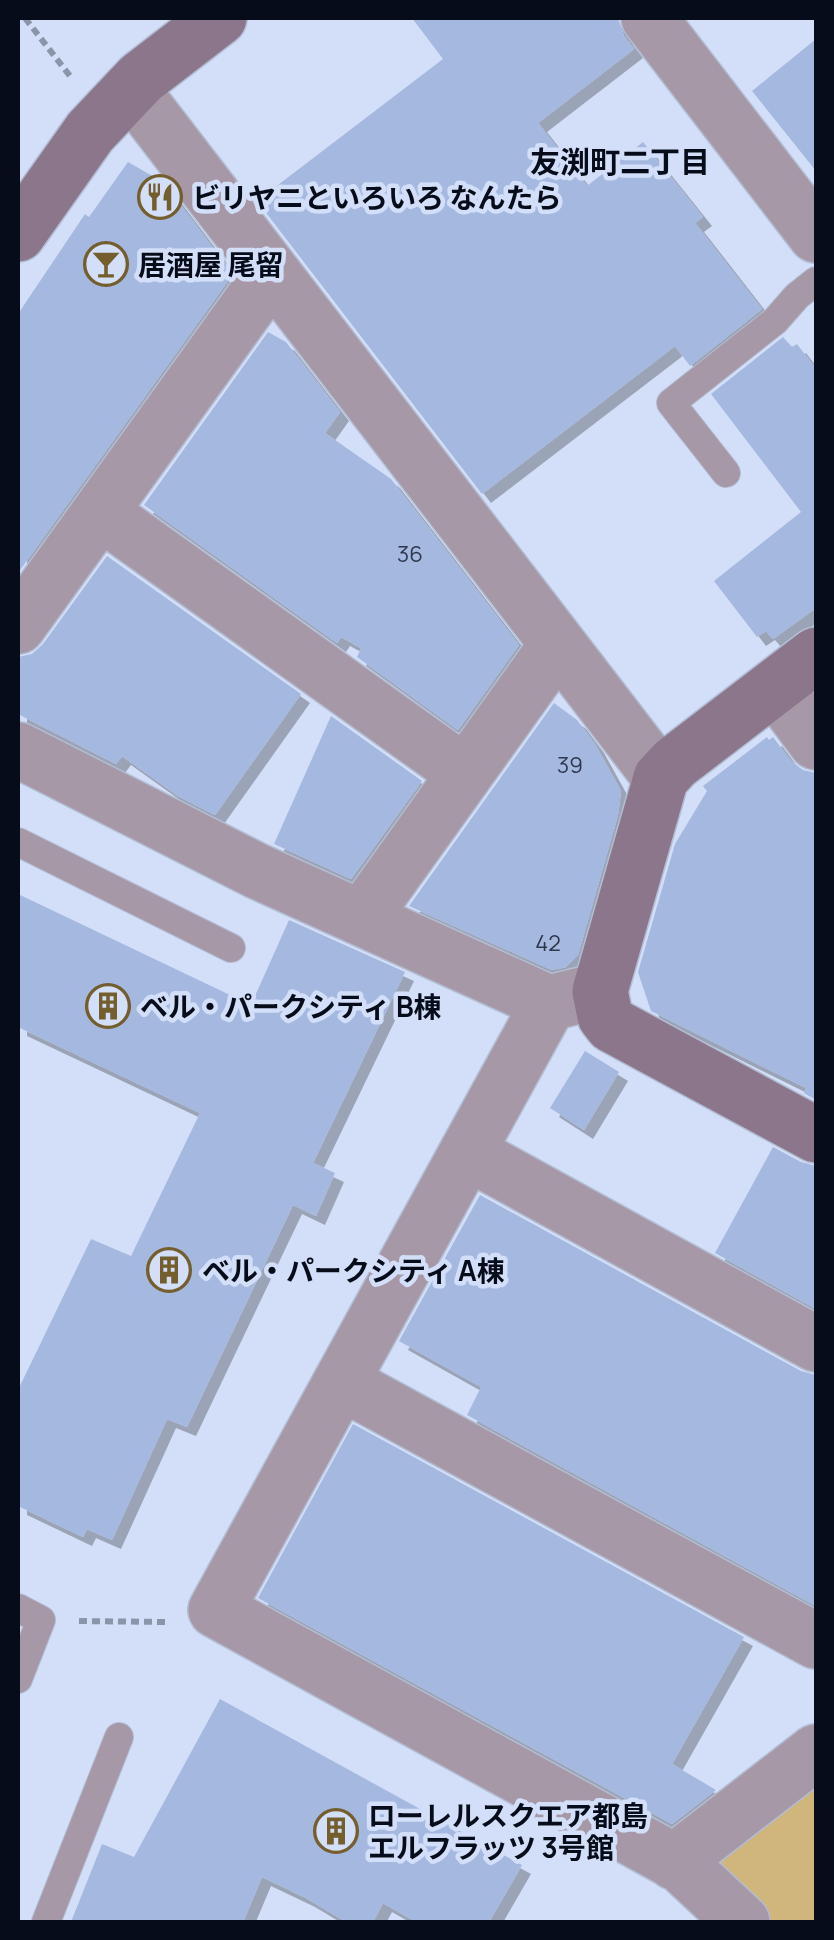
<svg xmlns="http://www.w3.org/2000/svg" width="834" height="1940" viewBox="0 0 834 1940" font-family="Manrope,'Noto Sans JP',sans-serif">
<defs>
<filter id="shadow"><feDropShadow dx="9" dy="9" stdDeviation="0" flood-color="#0004"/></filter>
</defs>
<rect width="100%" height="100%" fill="#d3dff8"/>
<path fill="#d0b57d" d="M816,1777v145h-49l-55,-54z"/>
<path fill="#a5b8e0" filter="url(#shadow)" d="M412,18h206l6,18 10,13 -96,74 49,63 56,-44 60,75 -8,6 67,86 -72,57 -15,-20 -193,148 -225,-293 186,-142z
M816,39v132l-64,-80z
M128,162l35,20 70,92 -215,299v-259l67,-100 4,3z
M268,332l18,10 54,70 -15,21 66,46 128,166 -61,85 -101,-73 4,-9 -20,-11 -4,6 -193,-138z
M783,337l9,10 5,-3 19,25v239l-43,31 -7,-8 -9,6 -43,-56 87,-69 -90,-118z
M107,556l194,138 -86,121 -37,-19 -56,-40 -6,8 -98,-50v-57l14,-3 11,-10z
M554,703l23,17 18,24 26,47 -3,24 -40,140 -12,12 -14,3 -143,-64z
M331,716l91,65 -71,98 -77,-35z
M767,737l2,3 4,-3 18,24 12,9 13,3v327l-12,-7 2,-5 -155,-77 -13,-39 37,-128 32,-53 -4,-5z
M18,894l233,111 38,-85 116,52 -92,191 22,10 -19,43 -23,-11 -106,222 -20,-8 -55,121 -25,-11 -4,8 -65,-31v-116l73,-151 40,17 69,-143 -182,-86z
M585,1051l34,21 -35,58 -34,-22z
M773,1147l28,15 15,4v143l-101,-56z
M480,1195l321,176 15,4v231l-349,-191 14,-28 -82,-46z
M353,1424l391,213 -72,127 44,26 -44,34 -414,-226z
M220,1699l302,166 -33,57h-73l-33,-19 -10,19h-27l-40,-24 -44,-21 -19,45h-172l31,-78 32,13z"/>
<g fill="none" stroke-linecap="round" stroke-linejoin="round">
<g stroke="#b2bdd4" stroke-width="30">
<path id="lane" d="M726,473l-55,-70 104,-82 22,-25 19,-15
M18,842l213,106
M18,1608l23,12 -23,59
M46,1922l73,-185"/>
</g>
<g stroke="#b2bdd4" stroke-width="58">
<path id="street" d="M649,18l167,217
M131,89l530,689
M100,512l365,261
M18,626l254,-353
M775,687l41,55
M18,750l239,121 292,132 37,-9
M362,918l196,-274
M549,1003l-333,607 465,255 61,57
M467,1152l349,192
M341,1382l475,259
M674,1862l142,-110"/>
</g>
<g stroke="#b2bdd4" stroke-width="58">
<path id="secondary" d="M18,234l72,-102 51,-54 78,-60
M816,655l-141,108 -14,15 -61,213 5,25 7,9 204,110"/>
</g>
<path stroke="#8b95aa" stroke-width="6" stroke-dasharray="8 5" stroke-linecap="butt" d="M25,18l45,58
M79,1621l88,1"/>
<use href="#lane" stroke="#a798a7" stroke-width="28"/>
<use href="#street" stroke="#a798a7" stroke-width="55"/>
<use href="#secondary" stroke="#8b768c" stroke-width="55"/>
</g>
<defs>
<g id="restaurant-ring" transform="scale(2.25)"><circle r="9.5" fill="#d3dff8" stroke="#745e2d" stroke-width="1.5"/><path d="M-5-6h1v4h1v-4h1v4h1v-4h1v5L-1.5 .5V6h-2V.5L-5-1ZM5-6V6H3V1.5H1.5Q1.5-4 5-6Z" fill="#745e2d"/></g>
<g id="bar-ring" transform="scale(2.25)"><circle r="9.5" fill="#d3dff8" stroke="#745e2d" stroke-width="1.5"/><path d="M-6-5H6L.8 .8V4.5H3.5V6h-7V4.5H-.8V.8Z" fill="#745e2d"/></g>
<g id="building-ring" transform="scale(2.25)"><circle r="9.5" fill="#d3dff8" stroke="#745e2d" stroke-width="1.5"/><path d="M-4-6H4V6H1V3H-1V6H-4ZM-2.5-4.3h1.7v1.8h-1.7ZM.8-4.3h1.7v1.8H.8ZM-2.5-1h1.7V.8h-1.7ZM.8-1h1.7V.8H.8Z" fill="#745e2d"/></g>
</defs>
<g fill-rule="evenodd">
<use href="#restaurant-ring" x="160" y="197"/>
<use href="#bar-ring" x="106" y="264"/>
<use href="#building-ring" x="108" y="1006"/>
<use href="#building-ring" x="169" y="1270"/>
<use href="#building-ring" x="336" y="1831"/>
</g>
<g text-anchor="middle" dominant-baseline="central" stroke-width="9" stroke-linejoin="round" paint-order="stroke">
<g font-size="22" fill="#2e374c">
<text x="410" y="554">36</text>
<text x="570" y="765">39</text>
<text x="548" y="943">42</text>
</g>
<g font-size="28" font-weight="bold" fill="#070c1a" stroke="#d3dff8" text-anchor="start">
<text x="192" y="197">ビリヤニといろいろ なんたら</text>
<text x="138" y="264">居酒屋 尾留</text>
<text x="140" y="1006">ベル・パークシティ B棟</text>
<text x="202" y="1270">ベル・パークシティ A棟</text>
<text x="368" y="1815">ローレルスクエア都島<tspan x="368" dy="32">エルフラッツ 3号館</tspan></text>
</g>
<g font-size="30" font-weight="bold" fill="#070c1a" stroke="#d3dff8">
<text x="620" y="161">友渕町二丁目</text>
</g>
</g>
<rect width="834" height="1940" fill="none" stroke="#070c1a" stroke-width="40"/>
</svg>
